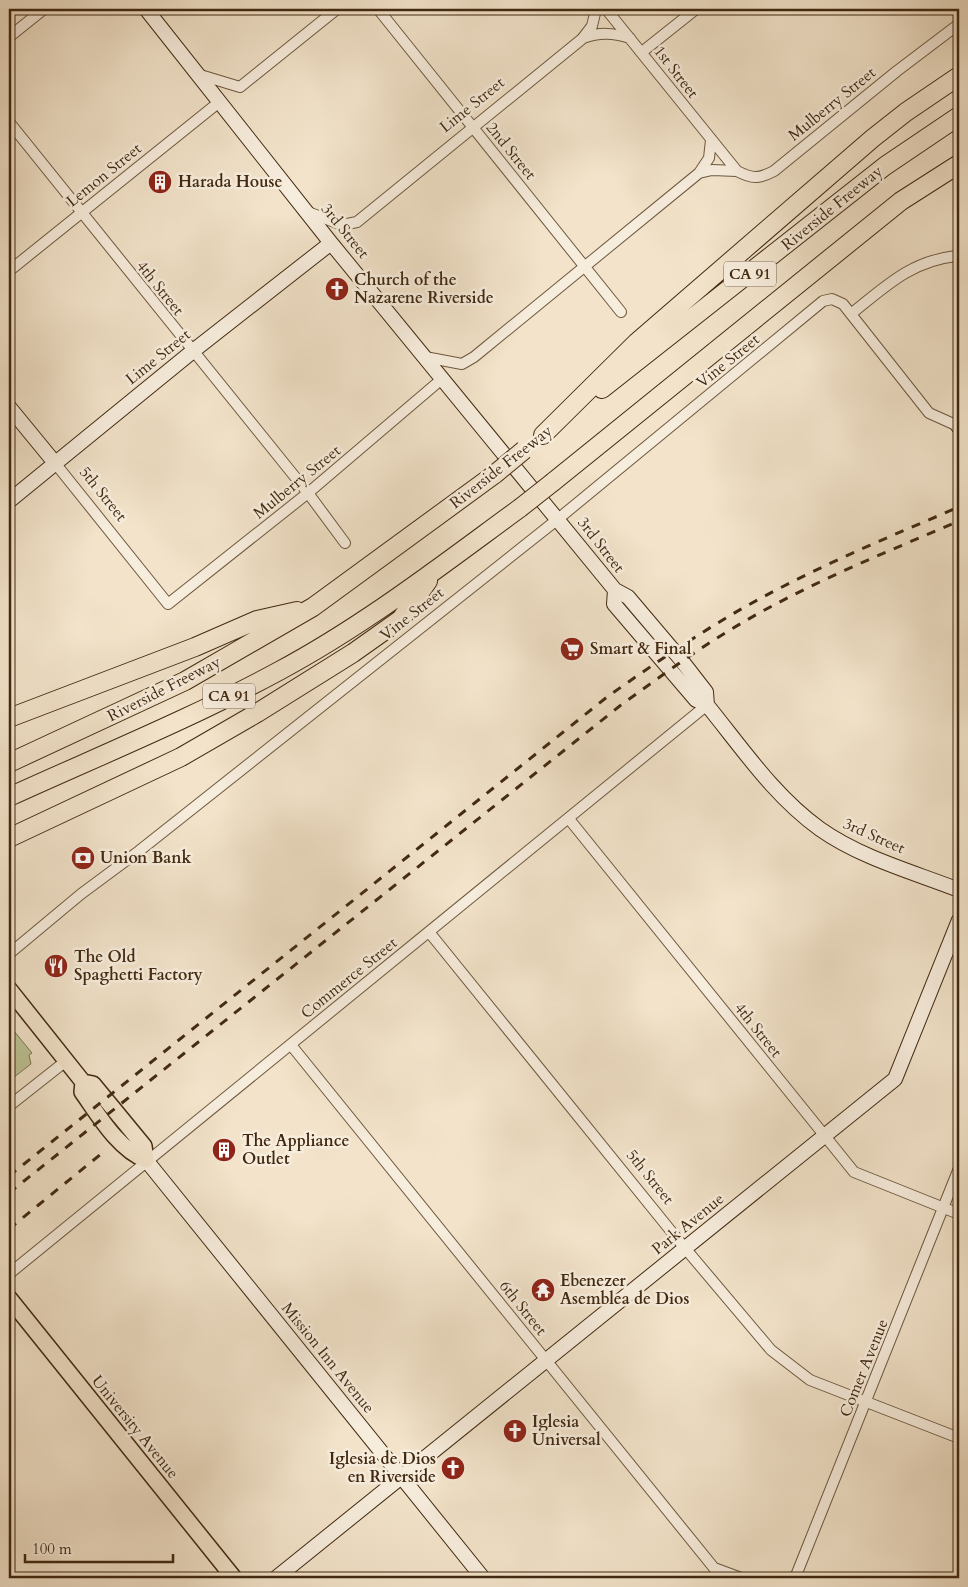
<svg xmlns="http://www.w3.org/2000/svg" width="968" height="1587" viewBox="0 0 968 1587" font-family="Cardo,serif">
<rect width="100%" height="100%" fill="#f2e3ca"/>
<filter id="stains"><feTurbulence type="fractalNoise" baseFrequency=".004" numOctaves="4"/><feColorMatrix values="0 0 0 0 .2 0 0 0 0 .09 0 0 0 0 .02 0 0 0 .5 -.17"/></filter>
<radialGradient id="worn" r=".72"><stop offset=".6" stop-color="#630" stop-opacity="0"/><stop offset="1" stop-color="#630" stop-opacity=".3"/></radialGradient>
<path fill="#bdc395" stroke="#7f7653" d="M9,1025l23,28 -3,2 2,9 -22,17z"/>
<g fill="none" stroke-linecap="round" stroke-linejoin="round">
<g stroke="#6d583f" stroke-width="12">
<path id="street" d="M378,9l243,303
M606,9l131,162c15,8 22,8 37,0l123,-100 62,-47
M9,37l35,-28
M583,38c17,-6 30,-5 47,0
M642,52l54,-43
M197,74l43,13 97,-78
M9,122l299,371 37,50
M699,173l13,-3 25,1
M308,212l34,13 15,-3 225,-183 10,-13 4,-17
M9,271l209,-168
M851,314c35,-28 60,-53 105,-58
M425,357l37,7 12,-7 225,-184 10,-15 2,-18
M55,463l113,141 140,-111 135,-115
M569,819l285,353 105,42
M429,932l250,309 92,109 39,30 149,58
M9,954l72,-60 58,-43 419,-332 265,-218 9,-2 11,5 86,109 29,13
M291,1045l423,523 27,10
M9,1106l57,-45
M9,1274l698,-569
M795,1578l164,-410"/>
</g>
<g stroke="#412911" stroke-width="16">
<path id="secondary" d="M146,9l185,234 284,347 13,7 50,59 28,36 1,13
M9,407l46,56
M958,426h1
M9,501l184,-150 138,-108
M615,590l-1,14 82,96 11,5c35,43 67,91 113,124 41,29 93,43 139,61
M146,1160l337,418
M276,1578l619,-499 64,-159"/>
</g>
<g stroke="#412911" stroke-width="18">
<path id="primary" d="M9,989l74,93 10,2 51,62 2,14c-27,-10 -47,-44 -64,-68l1,-10
M9,1298l225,280"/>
</g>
<g stroke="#412911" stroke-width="20">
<path id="highway" d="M602,389l283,-223 74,-50
M543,435l94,-93 236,-204 33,-26 53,-36
M553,482l348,-281 58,-37
M9,718l186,-71 62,-27 40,-9
M9,763l176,-82 128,-74 182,-133
M9,797c90,-41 183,-79 270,-126 86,-46 163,-106 241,-163
M9,838l172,-81 76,-44 96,-60 48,-34 27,-38"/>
</g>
<use href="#street" stroke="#f7eddd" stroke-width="10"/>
<use href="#secondary" stroke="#f7eddd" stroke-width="14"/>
<use href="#primary" stroke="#f2e3ca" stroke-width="15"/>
<use href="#highway" stroke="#f2e3ca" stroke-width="18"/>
<path stroke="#412911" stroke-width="3" stroke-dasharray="9 9" stroke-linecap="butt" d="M9,1176l598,-479c44,-31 89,-62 136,-89 69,-39 143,-70 216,-101
M9,1193l612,-488c36,-26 71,-52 109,-75 72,-44 152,-76 229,-109
M9,1229l92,-75"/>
<g stroke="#412911" stroke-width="20" stroke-linecap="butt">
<path id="highway-bridge" d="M495,474l29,-24
M520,508l33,-26"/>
</g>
<use href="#highway-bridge" stroke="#f2e3ca" stroke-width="18"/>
</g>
<defs>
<g id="building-disc" transform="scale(1.25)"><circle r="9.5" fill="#8f2418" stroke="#f7eddd"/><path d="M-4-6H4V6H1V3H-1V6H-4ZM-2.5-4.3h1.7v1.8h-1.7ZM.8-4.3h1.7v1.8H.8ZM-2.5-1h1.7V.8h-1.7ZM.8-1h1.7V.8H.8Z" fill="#fff"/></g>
<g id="church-disc" transform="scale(1.25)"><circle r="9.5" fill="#8f2418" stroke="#f7eddd"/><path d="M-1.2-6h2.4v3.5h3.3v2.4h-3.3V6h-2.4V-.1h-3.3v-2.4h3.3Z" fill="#fff"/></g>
<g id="supermarket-disc" transform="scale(1.25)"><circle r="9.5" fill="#8f2418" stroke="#f7eddd"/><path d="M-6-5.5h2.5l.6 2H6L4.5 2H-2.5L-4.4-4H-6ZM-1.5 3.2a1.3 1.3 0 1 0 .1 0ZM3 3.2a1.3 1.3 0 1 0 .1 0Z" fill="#fff"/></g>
<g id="bank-disc" transform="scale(1.25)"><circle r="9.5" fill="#8f2418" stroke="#f7eddd"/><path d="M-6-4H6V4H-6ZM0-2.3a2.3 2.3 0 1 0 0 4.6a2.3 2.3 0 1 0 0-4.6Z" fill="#fff"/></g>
<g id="restaurant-disc" transform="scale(1.25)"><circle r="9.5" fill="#8f2418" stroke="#f7eddd"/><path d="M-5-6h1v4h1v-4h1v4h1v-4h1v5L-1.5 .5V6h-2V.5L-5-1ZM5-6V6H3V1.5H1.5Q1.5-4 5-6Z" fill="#fff"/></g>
<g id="temple-disc" transform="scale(1.25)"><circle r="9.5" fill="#8f2418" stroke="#f7eddd"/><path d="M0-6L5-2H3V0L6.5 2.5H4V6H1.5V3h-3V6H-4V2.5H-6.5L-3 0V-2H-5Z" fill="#fff"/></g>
</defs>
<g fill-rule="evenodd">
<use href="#building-disc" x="160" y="182"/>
<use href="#church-disc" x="337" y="289"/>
<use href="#supermarket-disc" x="572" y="649"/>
<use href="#bank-disc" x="83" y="858"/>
<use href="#restaurant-disc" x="56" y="966"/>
<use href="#building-disc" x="224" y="1150"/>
<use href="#temple-disc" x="543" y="1290"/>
<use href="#church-disc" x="515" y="1431"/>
<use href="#church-disc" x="453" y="1468"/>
</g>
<g text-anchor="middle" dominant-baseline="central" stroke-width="5" stroke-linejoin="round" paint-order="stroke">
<g fill="#f7eddd" stroke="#78644e" stroke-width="1">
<rect x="724" y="261.5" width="52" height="25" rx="4"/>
<rect x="203" y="683.5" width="52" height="25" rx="4"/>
</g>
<g font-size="15" font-weight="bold" fill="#412911">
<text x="750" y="274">CA 91</text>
<text x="229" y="696">CA 91</text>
</g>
<g font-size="16" fill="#412911" stroke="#f7eddd">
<text transform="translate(676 72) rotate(52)">1st Street</text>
<text transform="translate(832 104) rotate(-39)">Mulberry Street</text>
<text transform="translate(472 105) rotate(-39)">Lime Street</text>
<text transform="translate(511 151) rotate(51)">2nd Street</text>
<text transform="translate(104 175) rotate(-39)">Lemon Street</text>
<text transform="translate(832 208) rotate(-39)">Riverside Freeway</text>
<text transform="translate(345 231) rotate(51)">3rd Street</text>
<text transform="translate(160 288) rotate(51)">4th Street</text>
<text transform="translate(158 357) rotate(-39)">Lime Street</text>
<text transform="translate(728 361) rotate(-39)">Vine Street</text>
<text transform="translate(501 467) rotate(-38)">Riverside Freeway</text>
<text transform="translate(297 482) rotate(-39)">Mulberry Street</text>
<text transform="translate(103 494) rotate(51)">5th Street</text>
<text transform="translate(601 545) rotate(52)">3rd Street</text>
<text transform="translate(412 614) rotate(-38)">Vine Street</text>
<text transform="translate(164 689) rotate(-27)">Riverside Freeway</text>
<text transform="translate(874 836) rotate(24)">3rd Street</text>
<text transform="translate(349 978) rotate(-39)">Commerce Street</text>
<text transform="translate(758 1030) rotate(51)">4th Street</text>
<text transform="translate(650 1177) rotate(51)">5th Street</text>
<text transform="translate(688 1224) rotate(-39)">Park Avenue</text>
<text transform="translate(523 1308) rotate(51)">6th Street</text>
<text transform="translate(328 1358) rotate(51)">Mission Inn Avenue</text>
<text transform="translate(864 1368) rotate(-68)">Comer Avenue</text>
<text transform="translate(135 1427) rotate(51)">University Avenue</text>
</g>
<g font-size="16" font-weight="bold" fill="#412911" stroke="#f7eddd" text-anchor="start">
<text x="178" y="182">Harada House</text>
<text x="354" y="280">Church of the<tspan x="354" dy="18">Nazarene Riverside</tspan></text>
<text x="590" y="649">Smart &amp; Final</text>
<text x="100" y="858">Union Bank</text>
<text x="74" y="957">The Old<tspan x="74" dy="18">Spaghetti Factory</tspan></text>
<text x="242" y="1141">The Appliance<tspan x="242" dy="18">Outlet</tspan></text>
<text x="560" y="1281">Ebenezer<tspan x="560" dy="18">Asemblea de Dios</tspan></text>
<text x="532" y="1422">Iglesia<tspan x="532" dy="18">Universal</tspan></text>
<text x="436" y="1459" text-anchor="end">Iglesia de Dios<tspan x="436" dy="18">en Riverside</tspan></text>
</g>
</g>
<rect width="968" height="1587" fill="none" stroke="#f2e3ca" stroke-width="30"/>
<rect x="10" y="10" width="948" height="1567" fill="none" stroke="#412911" stroke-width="2.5"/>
<rect x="15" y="15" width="938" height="1557" fill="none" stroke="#412911"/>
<path d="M25 1554v8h148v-8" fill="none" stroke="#412911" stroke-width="2.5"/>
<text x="32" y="1554" font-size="15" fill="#412911" stroke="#f7eddd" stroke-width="4" paint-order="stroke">100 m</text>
<rect width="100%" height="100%" filter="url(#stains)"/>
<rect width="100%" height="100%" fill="url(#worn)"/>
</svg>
